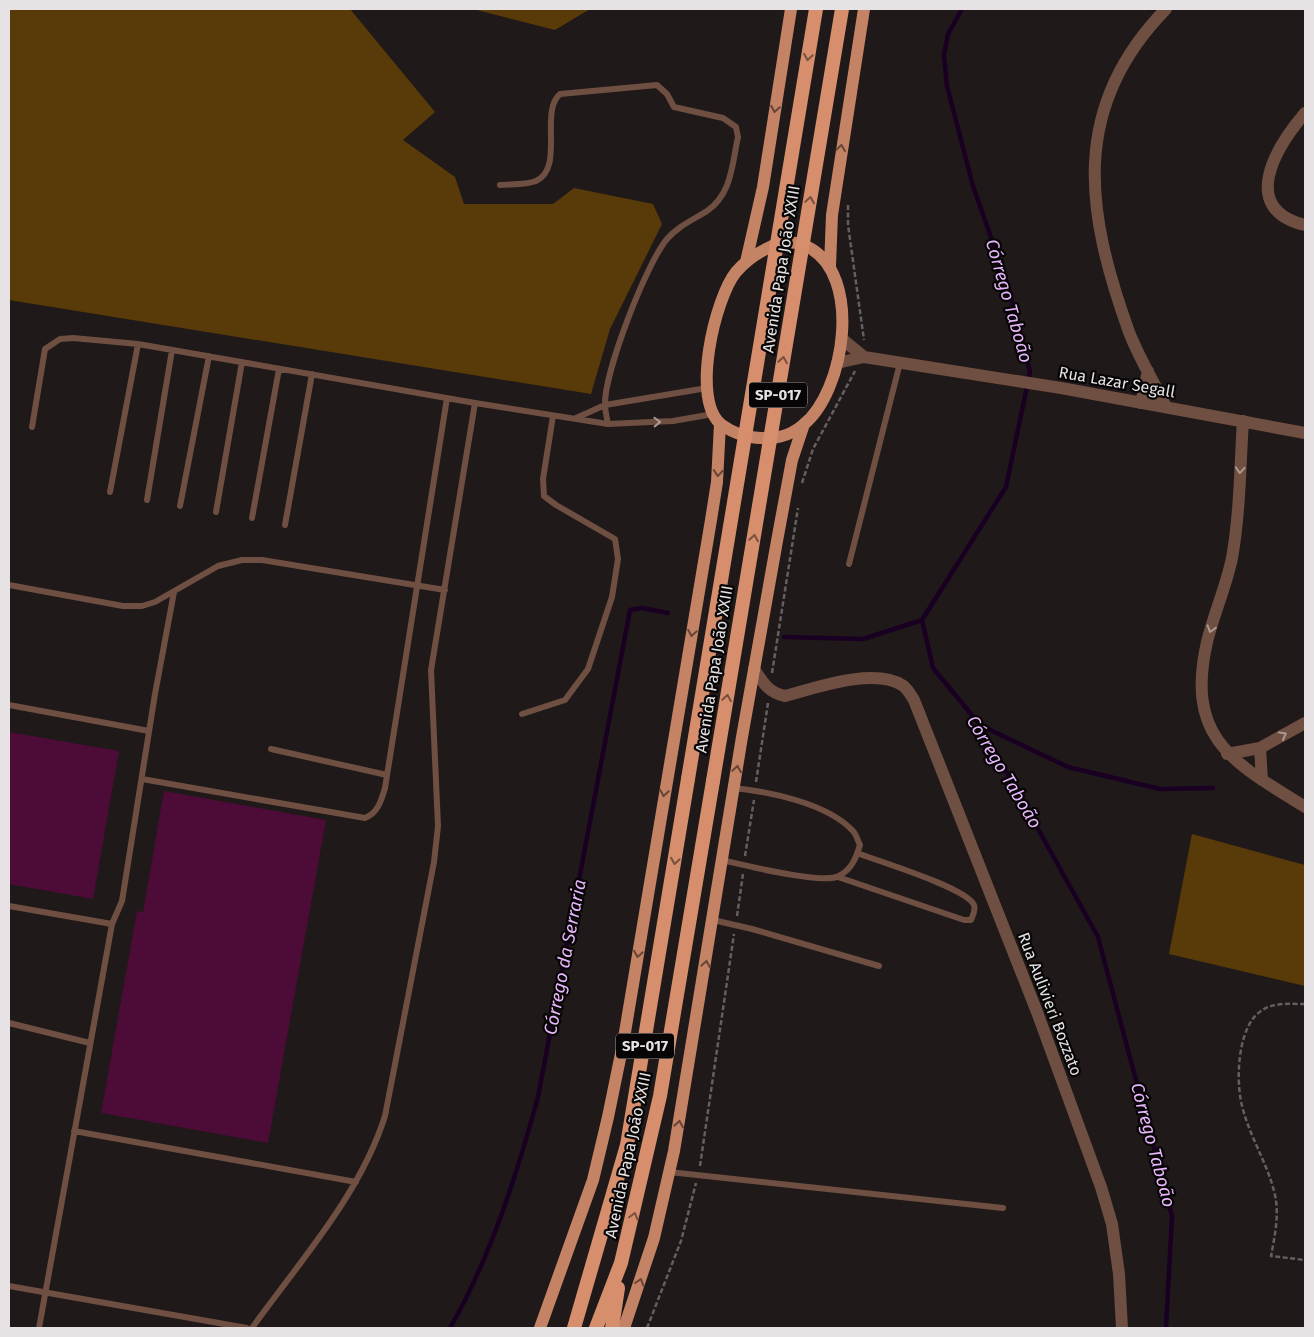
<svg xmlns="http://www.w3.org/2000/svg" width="1314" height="1337" viewBox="0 0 1314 1337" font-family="'Fira Sans',sans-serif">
<rect width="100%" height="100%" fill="#1f1919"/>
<path fill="#593b0a" d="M9,9h341l85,103 -32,28 52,37 9,27h89l21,-16 79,16 9,20 -52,105 -19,65 -582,-94z
M473,9h117l-35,21z
M1192,834l113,31v121l-136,-32z"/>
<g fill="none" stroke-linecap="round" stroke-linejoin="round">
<path stroke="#190023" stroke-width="4.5" d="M962,9l-14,25 -4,21 3,31 26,100 35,100 22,86 -24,115 -84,133 11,48 48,58 117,211 74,279 -6,112
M784,637l79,2 59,-19
M982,726l86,41 92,22 53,-1
M450,1328c40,-69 67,-154 88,-231l92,-487 12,-2 26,5"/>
</g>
<path fill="#4d0b37" d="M9,732l110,19 -26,148 -84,-15z
M164,791l162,29 -58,323 -167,-30 36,-202 6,1z"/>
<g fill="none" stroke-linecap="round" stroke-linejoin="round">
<path stroke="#656060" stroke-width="2.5" stroke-dasharray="5 2.5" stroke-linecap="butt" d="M848,205v20l16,115
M802,483l11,-34 42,-78
M772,673l26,-165
M756,782l12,-79
M745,856l9,-56
M737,916l6,-42
M1305,1004c-14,0 -32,-2 -44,7 -23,15 -25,66 -20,90 6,31 25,59 33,90 6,21 1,44 -3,65l34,4
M700,1166l34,-232
M647,1328l34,-87 15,-58"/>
<path stroke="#6f4f41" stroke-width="6" d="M500,185c11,-1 26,0 36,-4 29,-13 3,-69 24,-87l97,-9 10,9 7,13 49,11 13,9 2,10c-6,27 -6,57 -31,74 -14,9 -29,15 -40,28 -21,25 -63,134 -62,166 0,6 2,13 3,19
M576,418l29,-13 102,-17
M32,427l13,-78 15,-10 13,-1 65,6 337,59 133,21 65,-3 40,-7
M110,492l28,-148
M147,500l25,-150
M180,506l29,-150
M216,512l26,-150
M252,518l27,-149
M285,525l27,-151
M849,564l51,-201
M9,585l114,21h19l13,-4 63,-36 24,-6h20l183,30
M9,705l140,26
M522,714l43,-14 23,-31 24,-72 6,-38 -3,-20 -59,-34 -12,-9 -1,-17 10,-63
M271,749l116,26
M142,779l223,39c13,-5 16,-17 20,-30l62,-390
M722,860c22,5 100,25 117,16 13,-7 17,-18 21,-31 -2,-4 -4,-11 -7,-14 -26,-28 -83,-39 -119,-43
M838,877l126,43h7c2,-5 5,-10 3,-15 -7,-17 -96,-44 -117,-52
M9,906l103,18
M713,920l39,9 127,37
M9,1023l81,20
M74,1131l282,51
M669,1172l334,36
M9,1286l238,42
M39,1328l73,-404 10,-23 33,-207 19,-102
M252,1328c48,-67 108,-133 133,-212l49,-254 4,-36 -7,-156 44,-267"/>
<path stroke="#6f4f41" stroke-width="12" d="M1305,113c-29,34 -67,96 0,112
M1141,403l7,-32
M1166,407c-12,-25 -27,-49 -37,-75 -43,-120 -60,-224 37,-323
M1243,421c-3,45 -3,92 -11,137 -6,29 -18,55 -25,84 -22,97 26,120 98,165
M754,669c9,14 15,24 31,27 30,-8 89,-29 117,-11 5,3 9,10 12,15l123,312 64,175 11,37 7,50 3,54
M1260,748l2,32
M1227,754l33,-6 45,-25"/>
<path stroke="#6f4f41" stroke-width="12" d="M842,339l22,18
M837,363l27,-6 197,31 244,45"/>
<path stroke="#c58366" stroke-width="12" d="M783,242c8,0 18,1 25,5 55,28 37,145 -5,178 -13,11 -26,14 -42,13 -13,0 -28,-5 -39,-13 -32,-23 -7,-127 14,-153 13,-15 28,-24 47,-30z
M746,262l17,-75 28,-178
M830,266l2,-51 32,-206
M540,1328l53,-148 15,-63 15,-73 88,-524 6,-38 3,-58
M624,1328l30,-90 20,-87 68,-414 35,-196 15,-81 12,-36"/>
<path stroke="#d68e6d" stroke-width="14" d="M574,1328l53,-183 61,-366
M596,1328l25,-65 39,-167 53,-315
M612,1328l6,-40"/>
<path stroke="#d68e6d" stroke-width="14" d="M688,779l128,-770
M713,781l129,-772"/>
</g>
<defs><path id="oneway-chevron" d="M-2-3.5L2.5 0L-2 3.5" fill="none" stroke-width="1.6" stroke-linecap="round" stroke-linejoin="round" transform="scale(1.25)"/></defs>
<g stroke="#79503e">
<use href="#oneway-chevron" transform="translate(808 57) rotate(99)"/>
<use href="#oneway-chevron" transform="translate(810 200) rotate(-81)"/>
<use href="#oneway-chevron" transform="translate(783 360) rotate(-81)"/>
<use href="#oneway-chevron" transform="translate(754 538) rotate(-81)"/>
<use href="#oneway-chevron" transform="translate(727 698) rotate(-81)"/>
<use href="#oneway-chevron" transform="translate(675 861) rotate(99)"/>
<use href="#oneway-chevron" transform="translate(634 1216) rotate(-75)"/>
</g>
<g stroke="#664436">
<use href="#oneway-chevron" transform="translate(775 109) rotate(99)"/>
<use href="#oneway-chevron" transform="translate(841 148) rotate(-82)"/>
<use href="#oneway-chevron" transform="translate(718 473) rotate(95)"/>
<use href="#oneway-chevron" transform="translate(692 633) rotate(100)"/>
<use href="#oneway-chevron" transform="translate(737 769) rotate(-81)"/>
<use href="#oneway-chevron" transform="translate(664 793) rotate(99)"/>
<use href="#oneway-chevron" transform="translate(638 954) rotate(100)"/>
<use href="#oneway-chevron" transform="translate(706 964) rotate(-80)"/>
<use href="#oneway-chevron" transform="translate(679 1124) rotate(-80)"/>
<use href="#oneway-chevron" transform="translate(640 1282) rotate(-72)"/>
</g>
<g stroke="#ab9992">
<use href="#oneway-chevron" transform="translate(657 422) rotate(-2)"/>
<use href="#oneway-chevron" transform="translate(1240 470) rotate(94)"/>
<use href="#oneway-chevron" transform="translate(1211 629) rotate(106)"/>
<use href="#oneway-chevron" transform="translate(1283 735) rotate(-29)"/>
</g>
<g text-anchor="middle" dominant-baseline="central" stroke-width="4.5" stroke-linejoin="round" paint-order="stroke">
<g fill="#070505" stroke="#a4a0a1" stroke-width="1">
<rect x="749" y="382.5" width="58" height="25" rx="4"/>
<rect x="616" y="1033.5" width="58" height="25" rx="4"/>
</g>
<g font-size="15" font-weight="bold" fill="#e7e3e4">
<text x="778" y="395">SP-017</text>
<text x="645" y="1046">SP-017</text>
</g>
<g font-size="16" fill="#e7e3e4" stroke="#070505">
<text transform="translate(781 269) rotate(-81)">Avenida Papa João XXIII</text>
<text transform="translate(1117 382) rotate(10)">Rua Lazar Segall</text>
<text transform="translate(714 669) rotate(-81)">Avenida Papa João XXIII</text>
<text transform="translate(1050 1004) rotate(69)">Rua Aulivieri Bozzato</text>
<text transform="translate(628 1155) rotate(-78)">Avenida Papa João XXIII</text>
</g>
<g font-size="18" font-style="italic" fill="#e8b6fc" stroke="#070505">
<text transform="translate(1009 301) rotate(74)">Córrego Taboão</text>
<text transform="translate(1004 772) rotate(59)">Córrego Taboão</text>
<text transform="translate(565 957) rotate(-79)">Córrego da Serraria</text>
<text transform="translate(1153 1145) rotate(75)">Córrego Taboão</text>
</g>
</g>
<rect width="1314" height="1337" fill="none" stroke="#e7e3e4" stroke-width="20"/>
</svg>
